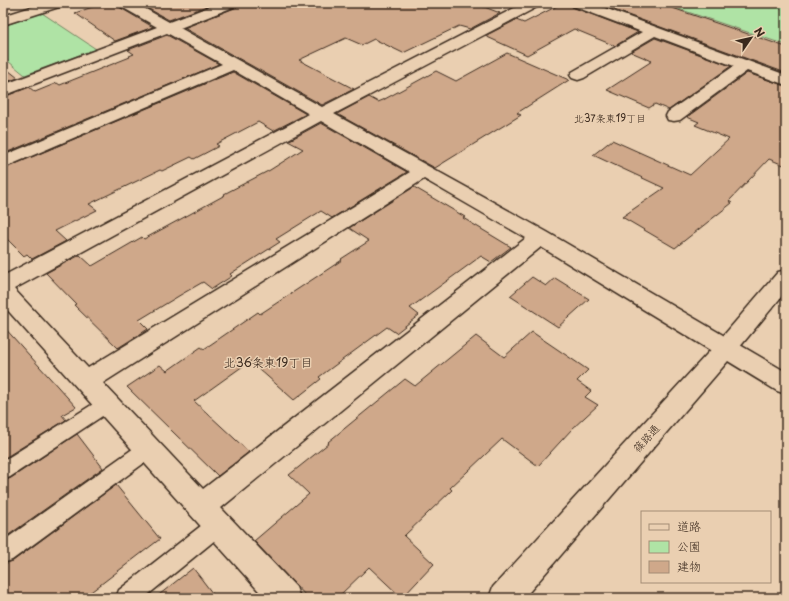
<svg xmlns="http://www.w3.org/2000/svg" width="789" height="601" viewBox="0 0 789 601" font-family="'Playpen Sans','Klee One',sans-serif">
<rect width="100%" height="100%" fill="#eacfb1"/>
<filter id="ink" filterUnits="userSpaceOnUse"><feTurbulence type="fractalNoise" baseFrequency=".025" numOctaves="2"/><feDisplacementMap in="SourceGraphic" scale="8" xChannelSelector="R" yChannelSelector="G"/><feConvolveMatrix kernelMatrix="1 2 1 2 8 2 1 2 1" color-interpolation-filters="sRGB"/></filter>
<g filter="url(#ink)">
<path fill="#afe3a5" stroke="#758662" d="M661,3h125v42z
M42,13l54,36 -71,26 -22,-18v-31z"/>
<path fill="#cfa88a" stroke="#3b2a1e" d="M104,3h13l2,4 34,20 -38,14 -40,-28z
M138,3h77l-46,17z
M239,3h235l26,10 -30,16 -11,-3 -56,27 -29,-14 -12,6 -16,-7 -47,22 55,29 -32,16 -138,-77 53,-21z
M563,3h7l2,4 66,25 -23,14 -41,-17 -47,26 -42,-19 31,-16 8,3z
M595,3h63l128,44v26z
M167,35l52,29 -216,90v-57l26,-10 6,5 22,-9 3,2 70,-28 -1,-1 5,-2 -6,-4z
M655,38l76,28 -62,44 -14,-6 -6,4 -42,-18 45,-29 -21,-9z
M507,53l62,27 -52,33 4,2 -86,53 -98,-54 32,-17 9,5 5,-2 53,-29 20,10z
M3,66l15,12 -15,5z
M233,72l73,42 -33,17 -15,-9 -42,22 3,2 -25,13 -3,-2 -29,14 -2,-1 -71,34 8,6 -42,21 11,10 -34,18 -5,-5 -3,2 -21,-21v-66z
M747,73l39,13v80l-17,-7 -40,42 3,2 -57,45 -53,-31 42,-29 -71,-33 19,-15 78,35 39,-36 -34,-14 4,-3 -12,-5z
M321,123l86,49 -75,46 -11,-7 -45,28 4,3 -50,32 2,2 -20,13 -9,-7 -21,12 -43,26 9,9 -30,19 -44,-43 2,-1 -30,-31 34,-18 12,11 50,-29 2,2 81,-44 -1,-1 46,-24 33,-21 -15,-8z
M414,187l51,30 -2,1 48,29 -20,15 -10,-6 -71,52 9,7 -23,18 -9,-6 -68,50 2,2 -27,21 -44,-39 -56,40 55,51 -31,24 -91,-89 33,-22 7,6 34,-24 3,2 54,-37 2,2 82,-54 -1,-1 28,-18 -20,-13z
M532,277l14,9 9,-8 34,21 -31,28 -48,-31z
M3,326l73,81 -14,8 4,5 -63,39z
M532,332l56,38 -11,11 14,10 -6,6 13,8 -26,24 -34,37 -36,-27 -52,49 2,2 -48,46 30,28 -32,34 -33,-31 -32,31h-29l-54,-57 55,-47 -20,-19 40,-32 -1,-1 77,-63 10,7 61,-50 28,21z
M77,434l26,34 -100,71v-58l8,-3z
M116,485l44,54 -77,59h-80v-34l10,-3z
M193,568l23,30h-61z"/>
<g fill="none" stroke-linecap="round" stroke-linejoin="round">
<g stroke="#3b2a1e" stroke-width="3">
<path id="service" d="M107,397l6,2 3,5 -3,5 -103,68 -7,3v-19l98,-62z
M148,441l7,2 3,6 -3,6 -143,105 -9,3v-22l138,-98z
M218,515l7,3 3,7 -3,7 -81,66h-28l3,-8 92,-72z"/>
</g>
<g stroke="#3b2a1e" stroke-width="3">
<path id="minor" d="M44,3h20l-2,3 -59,19v-9z
M118,3h17l34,19 50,-19h19l-2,3 -56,22 142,79 202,-104h17l-2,3 -205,108 213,118 239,140v22l-9,-3 -236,-144 -320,261 75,79 4,11h-35l-262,-293v-29l306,-162 -76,-44 -230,98v-12l219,-92 -55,-31 -164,63v-11l154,-58 -37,-21zM321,121l89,51 -322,196 -74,-79zM424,179l102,59 -323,251 -100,-106z
M571,3h20l195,72v10l-39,-14 -67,49 -6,1 -6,-1 -2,-4 2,-4 66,-46 -79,-30 -71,42 -6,2 -6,-2 -2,-3 2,-3 70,-40 -69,-26z"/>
</g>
<g stroke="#3b2a1e" stroke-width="3">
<path id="tertiary" d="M786,270v21l-52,63 -210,244h-35l4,-11 225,-245 60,-70z"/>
</g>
<use href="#service" fill="#eacfb1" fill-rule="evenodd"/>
<use href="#minor" fill="#eacfb1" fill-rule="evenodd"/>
<use href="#tertiary" fill="#eacfb1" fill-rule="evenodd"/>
</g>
</g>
<g text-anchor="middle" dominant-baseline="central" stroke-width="3" stroke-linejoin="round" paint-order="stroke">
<g font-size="10" fill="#3b2a1e" stroke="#eacfb1">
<text x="610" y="117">北37条東19丁目</text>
</g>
<g font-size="11" fill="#3b2a1e" stroke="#eacfb1">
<text transform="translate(646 438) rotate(-48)">篠路通</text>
</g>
<g font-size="12" fill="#3b2a1e" stroke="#eacfb1">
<text x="268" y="362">北36条東19丁目</text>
</g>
</g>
<rect width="789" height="601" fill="none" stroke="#eacfb1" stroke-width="16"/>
<rect x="8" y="8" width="773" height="585" fill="none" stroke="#3b2a1e" stroke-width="1.5" filter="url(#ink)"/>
<rect x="641" y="511" width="130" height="72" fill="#eacfb1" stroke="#a48d76"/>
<rect x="649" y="524" width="20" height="6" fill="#eacfb1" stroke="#a48d76"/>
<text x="677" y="531" font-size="12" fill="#3b2a1e">道路</text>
<rect x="649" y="541" width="20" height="12" fill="#afe3a5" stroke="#a48d76"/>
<text x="677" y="551" font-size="12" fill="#3b2a1e">公園</text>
<rect x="649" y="561" width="20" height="12" fill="#cfa88a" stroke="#a48d76"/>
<text x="677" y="571" font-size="12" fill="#3b2a1e">建物</text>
<g transform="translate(751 38) rotate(56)" stroke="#eacfb1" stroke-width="3" paint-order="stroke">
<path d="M0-3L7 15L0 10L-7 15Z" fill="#3b2a1e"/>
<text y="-6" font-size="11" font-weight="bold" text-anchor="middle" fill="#3b2a1e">N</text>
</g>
</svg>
